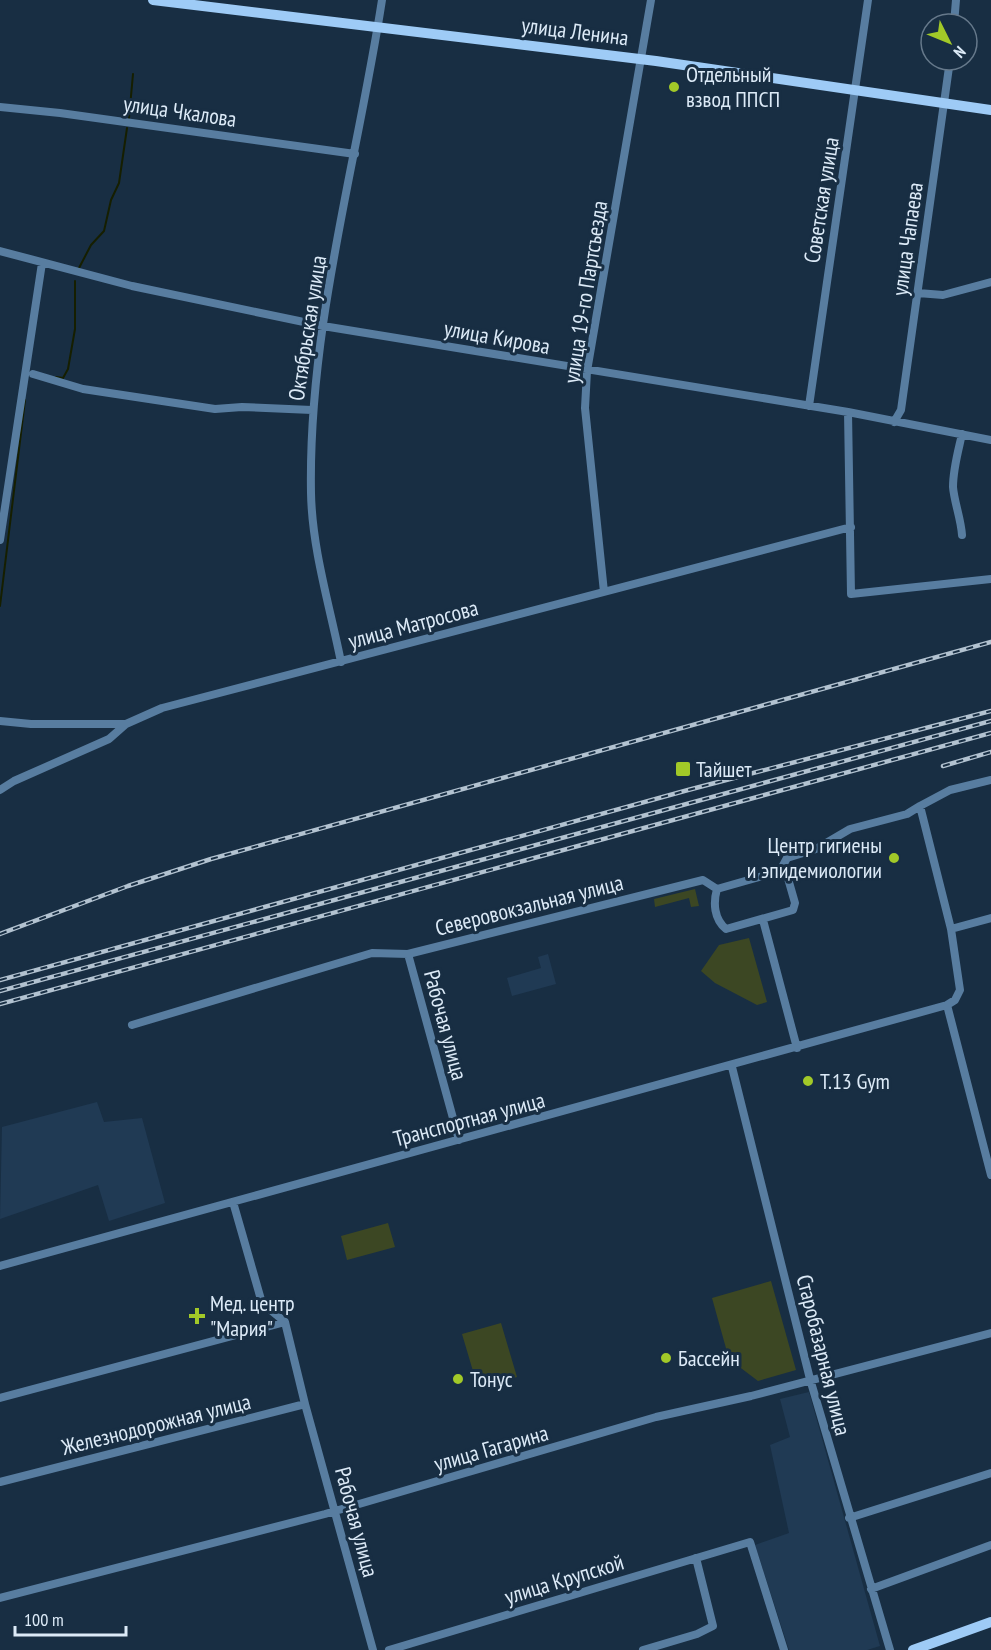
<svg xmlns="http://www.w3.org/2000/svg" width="991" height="1650" viewBox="0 0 991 1650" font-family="'PT Sans Narrow',sans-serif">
<rect width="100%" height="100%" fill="#182e43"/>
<path fill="#203a54" d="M548,954l8,30 -44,12 -5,-18 34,-10 -3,-11z
M97,1102l7,20 38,-4 23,85 -56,18 -11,-36 -98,34 2,-92z
M809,1392l71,254 -13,4h-78l-34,-105 34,-12 -19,-88 20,-8 -10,-38z"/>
<path fill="#3c4723" d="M695,889l4,17 -8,1 -2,-9 -34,9 -1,-8z
M749,938l18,64 -10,3 -42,-22 -14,-12 18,-26z
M388,1223l7,24 -48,13 -6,-24z
M771,1281l25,89 -38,11 -29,-22 -17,-61z
M501,1323l16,54 -39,11 -16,-54z"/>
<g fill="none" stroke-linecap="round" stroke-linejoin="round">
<path stroke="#161f00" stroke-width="2" d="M129,118l4,-44
M79,268l12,-23 13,-14 7,-31 8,-17 8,-55
M56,377l7,1 5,-9 7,-40v-48
M0,606l25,-206"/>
<path stroke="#587da0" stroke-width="8" d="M954,24l2,-24
M0,107l60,6 295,41
M0,251l132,35 191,40 525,86 143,28
M918,293l25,2 48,-13
M33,374l50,15 132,20 27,-2 70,3
M809,406l59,-406
M848,412l3,182 140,-15
M894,422l7,-12 49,-350
M962,434c-4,18 -9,35 -9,53 1,14 8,32 9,48
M0,540l42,-277
M604,592l-19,-184 2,-37 64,-371
M341,662c-11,-55 -29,-113 -30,-169 -3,-166 46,-330 71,-493
M0,721l31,3h95
M0,790l14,-9 95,-42 17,-15 36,-16 689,-181
M920,806l30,-16 41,-10
M717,889c-4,14 -3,30 9,40l67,-19 2,-7 -8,-28 -7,-4
M763,920l34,128
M408,954l51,186
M947,1005l44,170
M132,1025l240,-72 36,1 295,-74 14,9 63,-18 7,-13 29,-9 34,-20 57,-15 13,-8 31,123 40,-11
M732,1067l78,312 80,271
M0,1266l947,-261 8,-5 5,-10 -9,-61
M0,1398l285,-76
M305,1404l68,246
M0,1482l305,-78 -20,-82 -23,-19 -29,-101
M849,1518l142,-45
M871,1589l120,-44
M0,1598l325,-84 331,-97 95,-21 240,-63
M389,1650l361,-108 34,108
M643,1650l54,-16 16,-8 -17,-68"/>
<path stroke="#9ecbf6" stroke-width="10" d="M153,0l503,61 335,49
M913,1650l78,-28"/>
<g stroke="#b2c2d0" stroke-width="4.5">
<path id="rail" d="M943,766l48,-14
M0,934l128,-48 83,-27 780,-217
M0,980l688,-190 303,-79
M0,991l991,-270
M0,1004l991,-271"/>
</g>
<use href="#rail" stroke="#182e43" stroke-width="2" stroke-dasharray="7" stroke-linecap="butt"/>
</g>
<g fill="#a2c928" stroke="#182e43" stroke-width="2">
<circle cx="674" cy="87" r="6"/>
<rect x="675" y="761" width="16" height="16" rx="3"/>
<circle cx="894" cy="858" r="6"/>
<circle cx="808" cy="1081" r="6"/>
<path d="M194 1307h6v6h6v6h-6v6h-6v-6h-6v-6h6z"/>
<circle cx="666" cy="1358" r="6"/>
<circle cx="458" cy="1379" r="6"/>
</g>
<g text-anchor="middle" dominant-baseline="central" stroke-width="6" stroke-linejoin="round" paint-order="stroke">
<g font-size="22" fill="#dceaf7" stroke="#182e43">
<text transform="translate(575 31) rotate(7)">улица Ленина</text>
<text transform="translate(180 111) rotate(8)">улица Чкалова</text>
<text transform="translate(821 200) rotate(-81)">Советская улица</text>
<text transform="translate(907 239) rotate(-82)">улица Чапаева</text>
<text transform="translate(585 292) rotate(-81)">улица 19-го Партсъезда</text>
<text transform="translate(307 328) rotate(-81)">Октябрьская улица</text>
<text transform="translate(497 337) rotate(10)">улица Кирова</text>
<text transform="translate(413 624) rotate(-15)">улица Матросова</text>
<text transform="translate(529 905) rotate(-14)">Северовокзальная улица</text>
<text transform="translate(446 1025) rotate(75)">Рабочая улица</text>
<text transform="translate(469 1119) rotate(-15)">Транспортная улица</text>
<text transform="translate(824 1355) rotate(76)">Старобазарная улица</text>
<text transform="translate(156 1424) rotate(-14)">Железнодорожная улица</text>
<text transform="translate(491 1448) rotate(-16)">улица Гагарина</text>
<text transform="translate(357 1522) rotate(75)">Рабочая улица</text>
<text transform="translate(564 1579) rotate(-17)">улица Крупской</text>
</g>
<g font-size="22" fill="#dceaf7" stroke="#182e43" text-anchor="start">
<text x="686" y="74">Отдельный<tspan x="686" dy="25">взвод ППСП</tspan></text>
<text x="696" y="769">Тайшет</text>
<text x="882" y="845" text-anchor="end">Центр гигиены<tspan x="882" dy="25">и эпидемиологии</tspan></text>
<text x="820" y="1081">T.13 Gym</text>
<text x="210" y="1303">Мед. центр<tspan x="210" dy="25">"Мария"</tspan></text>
<text x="678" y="1358">Бассейн</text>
<text x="470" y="1379">Тонус</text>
</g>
</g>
<g transform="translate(949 42) rotate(133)"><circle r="28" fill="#182e43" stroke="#66798b" stroke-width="1.5"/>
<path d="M0-4.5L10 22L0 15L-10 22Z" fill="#a2c928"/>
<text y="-9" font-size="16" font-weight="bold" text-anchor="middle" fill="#dceaf7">N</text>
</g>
<path d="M15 1626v9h111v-9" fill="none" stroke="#dceaf7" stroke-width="3"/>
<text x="24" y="1626" font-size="18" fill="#dceaf7" stroke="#182e43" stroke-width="4.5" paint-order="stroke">100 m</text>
</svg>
